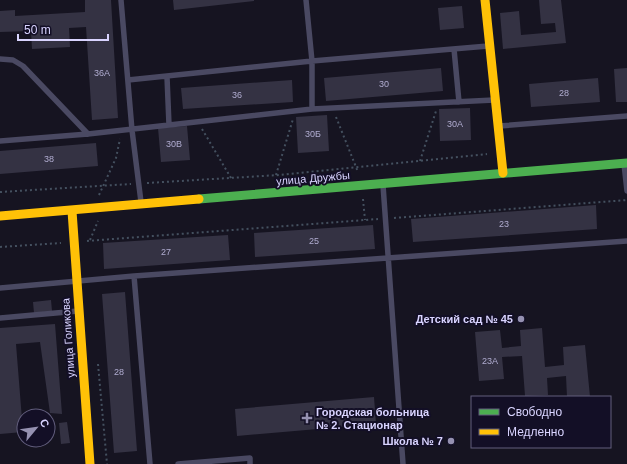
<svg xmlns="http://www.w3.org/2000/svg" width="627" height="464" viewBox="0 0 627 464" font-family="Arial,sans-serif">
<rect width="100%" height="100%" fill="#161421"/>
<path fill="#343243" d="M85,0h26l7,118 -26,2 -6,-93 -17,1 1,19 -38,2 -1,-18 -31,1v-21l15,-1v6l70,-4z
M173,0h81v1l-80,9z
M539,0h22l5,43 -63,6 -3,-36 19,-2 2,24 35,-3 -1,-9 -14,1z
M462,6l2,22 -24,2 -2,-22z
M441,68l2,23 -117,10 -2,-23z
M627,68v34h-11l-2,-33z
M598,78l2,24 -69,5 -2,-23z
M292,80l1,22 -110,7 -2,-21z
M470,108l1,32 -31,1 -1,-32z
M327,115l2,36 -31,2 -2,-36z
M187,126l3,34 -29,2 -3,-34z
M96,143l2,23 -98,8v-23z
M596,205l1,24 -184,13 -2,-23z
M373,225l2,24 -120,8 -1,-24z
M228,235l2,25 -126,9 -1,-26z
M125,292l12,159 -23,2 -12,-159z
M51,300l1,11 -18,2 -1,-11z
M55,324l7,90 -12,-1 -10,-71 -24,2 7,88 -23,2v-106z
M542,328l3,39 19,-2 -1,-18 22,-2 5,52h-23l-1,-21 -19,2 1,17 -23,1 -3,-40 -20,1 2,22 -25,2 -4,-49 25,-2 2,18 19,-2 -1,-16z
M374,397l2,27 -139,12 -2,-27z
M67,422l3,21 -9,1 -2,-21z"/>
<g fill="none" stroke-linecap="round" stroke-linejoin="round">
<path stroke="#44505f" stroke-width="2" stroke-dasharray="2 3" stroke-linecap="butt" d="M336,117l22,55
M202,129l29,49
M420,161l16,-50
M276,175l17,-56
M147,183l132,-8 208,-21
M0,192l131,-8
M99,195l17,-37 4,-19
M363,199l2,21
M394,218l233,-18
M90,240l8,-19
M87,241l291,-22
M0,247l61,-4
M98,364l9,100"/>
<path stroke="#4a4962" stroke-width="5.5" d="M121,0l11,130 9,72
M306,0l6,61v48
M454,49l5,53
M0,59l13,1 10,6 65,68
M128,80l184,-19 176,-15
M169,125l143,-16 182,-9
M499,126l128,-10
M0,141l88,-7 81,-9 -2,-48
M624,164l3,27
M383,185l20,279
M134,276l493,-35
M0,288l134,-12 16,188
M0,318l78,-7
M178,464l72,-6v6"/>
<path stroke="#4caf50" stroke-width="9" d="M199,199l428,-36"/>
<path stroke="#ffc107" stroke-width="9" d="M485,0l18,173
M72,211l18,253
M0,216l199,-17"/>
</g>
<g fill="#9591b1" stroke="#130f26" stroke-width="1.5">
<circle cx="521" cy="319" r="4"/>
<path d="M305 412h4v4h4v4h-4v4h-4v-4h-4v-4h4z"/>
<circle cx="451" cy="441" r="4"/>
</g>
<g text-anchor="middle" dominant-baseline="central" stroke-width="4" stroke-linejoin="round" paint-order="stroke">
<g font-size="9" fill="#b0acd0">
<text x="102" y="73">36А</text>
<text x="384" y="84">30</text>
<text x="564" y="93">28</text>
<text x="237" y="95">36</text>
<text x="455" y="124">30А</text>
<text x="313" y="134">30Б</text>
<text x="174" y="144">30В</text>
<text x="49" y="159">38</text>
<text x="504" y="224">23</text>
<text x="314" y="241">25</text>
<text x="166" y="252">27</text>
<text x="490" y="361">23А</text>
<text x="119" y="372">28</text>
</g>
<g font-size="11" fill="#d9d4ff" stroke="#130f26">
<text transform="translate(313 178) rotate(-5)">улица Дружбы</text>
<text transform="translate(68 338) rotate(-94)">улица Голикова</text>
</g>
<g font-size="11" font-weight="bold" fill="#d9d4ff" stroke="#130f26" text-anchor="end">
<text x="513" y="319">Детский сад № 45</text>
<text x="316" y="412" text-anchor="start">Городская больница<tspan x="316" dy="13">№ 2. Стационар</tspan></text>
<text x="443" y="441">Школа № 7</text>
</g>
</g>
<rect x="471" y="396" width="140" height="52" fill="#130f26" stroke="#625e7d"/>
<rect x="479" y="409" width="20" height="6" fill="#4caf50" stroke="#625e7d"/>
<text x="507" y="416" font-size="12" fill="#d9d4ff">Свободно</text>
<rect x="479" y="429" width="20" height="6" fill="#ffc107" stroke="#625e7d"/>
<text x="507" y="436" font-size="12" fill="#d9d4ff">Медленно</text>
<g transform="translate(36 428) rotate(61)"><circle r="19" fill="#130f26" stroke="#625e7d"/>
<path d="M0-3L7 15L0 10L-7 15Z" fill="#9591b1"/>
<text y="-6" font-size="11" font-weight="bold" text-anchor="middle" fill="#d9d4ff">С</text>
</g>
<path d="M18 34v6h90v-6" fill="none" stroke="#d9d4ff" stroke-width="2"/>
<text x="24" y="34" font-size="12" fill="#d9d4ff" stroke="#130f26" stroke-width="3" paint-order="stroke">50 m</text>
</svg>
